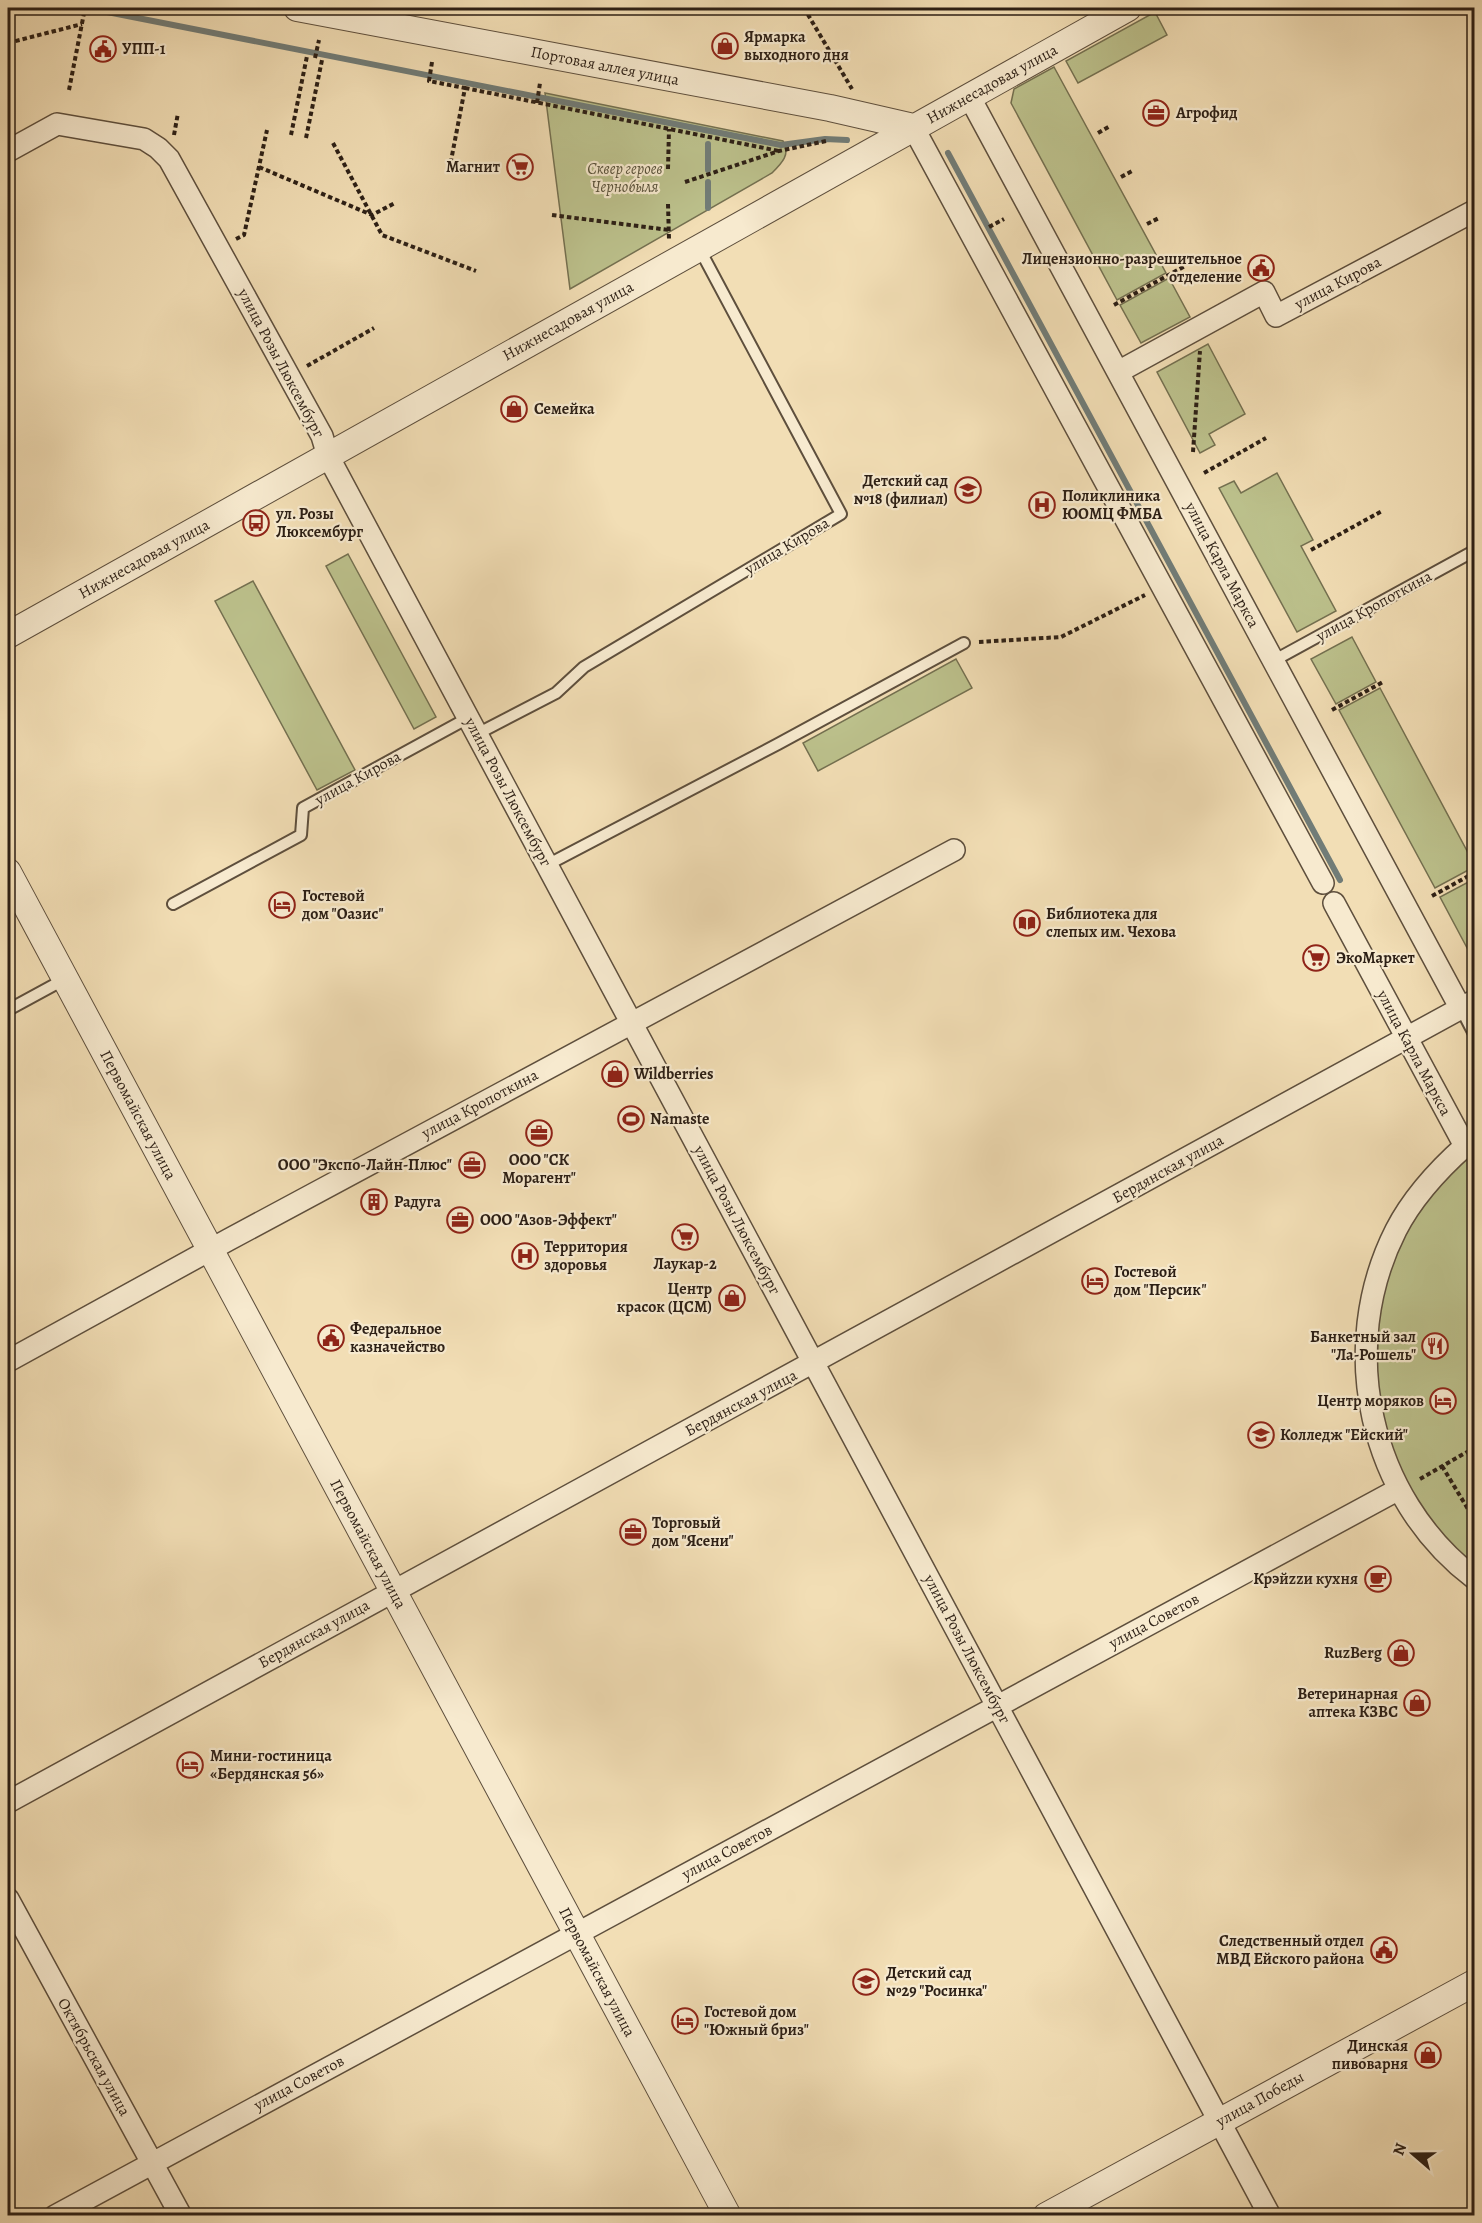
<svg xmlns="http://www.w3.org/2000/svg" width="1482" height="2223" viewBox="0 0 1482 2223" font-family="Alegreya,serif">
<rect width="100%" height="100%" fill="#f2deb5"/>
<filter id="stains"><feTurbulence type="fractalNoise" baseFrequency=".00333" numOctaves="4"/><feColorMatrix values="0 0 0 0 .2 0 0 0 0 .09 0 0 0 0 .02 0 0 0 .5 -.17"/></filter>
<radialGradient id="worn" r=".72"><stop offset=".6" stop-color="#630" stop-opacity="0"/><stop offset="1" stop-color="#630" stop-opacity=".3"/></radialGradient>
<path fill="#bcc18c" stroke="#747050" stroke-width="1.5" d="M1155,12l12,23 -89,48 -12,-22z
M1054,67l112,206 -49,27 -106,-197 3,-14z
M545,93l238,48c8,13 -1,22 -11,32l-202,116z
M1169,278l21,39 -49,26 -21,-38z
M1208,344l37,70 -36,20 6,11 -15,8 -43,-81z
M1277,473l36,67 -12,6 35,65 -39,21 -78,-144 15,-7 7,12z
M348,554l88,163 -22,12 -88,-163z
M253,581l102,189 -38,20 -102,-189z
M1352,637l24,45 -40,22 -25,-45z
M956,659l16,29 -154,83 -15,-28z
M1380,688l94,176v3l-39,21 -96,-178z
M1474,879v82l-34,-64z
M1474,1150v420l-10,-9 -62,-78 -26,-78 3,-101 22,-64 17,-29 32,-39z"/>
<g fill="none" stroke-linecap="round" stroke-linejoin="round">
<path stroke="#717c77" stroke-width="6" d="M87,8l694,137 44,-6 22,1
M948,153l392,727
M708,170v-26
M708,182v26"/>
<g stroke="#5e4f3d" stroke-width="14">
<path id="service" d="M1273,661l201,-110
M477,734l79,-41 28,-26 257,-153 -142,-266
M547,865l231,-121 186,-101
M173,904l128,-69 2,-27 165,-90
M1461,1009l13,25
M8,1010l57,-31"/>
</g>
<g stroke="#5e4f3d" stroke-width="24">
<path id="minor" d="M969,96l492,913
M913,127l410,756
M8,151l49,-27 87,15 14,9 11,11 153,277 6,20 942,1760
M1118,372l146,-80 12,24 198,-105
M1334,903l131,243c-27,24 -52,51 -69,84 -60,118 -27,268 78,348
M8,1361l220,-121 726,-390
M8,1802l1466,-801
M8,1899l173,317
M55,2216l1344,-727"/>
</g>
<g stroke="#5e4f3d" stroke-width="28">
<path id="tertiary" d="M297,8l533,100 83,19
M8,635l1120,-627
M8,872l720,1344
M1046,2216l428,-233"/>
</g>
<path stroke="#2c1f15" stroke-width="4" stroke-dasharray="4.5 3" stroke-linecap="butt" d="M804,8l48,81
M8,43l74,-19
M315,58l4,-18
M432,62l-3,19 36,7 -15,78
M465,88l314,63
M69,90l16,-82
M537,103l3,-20
M1098,133l12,-7
M174,135l4,-22
M291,135l16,-79
M306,138l16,-78
M333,143l49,92 94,36
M259,167l113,48 23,-12
M668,169l1,-40
M1121,177l13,-7
M685,182l94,-31 47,-10
M668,204l1,36
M552,215l117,15
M1147,224l12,-6
M989,227l15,-8
M236,239l8,-4 23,-105
M1114,305l71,-39
M307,366l67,-38
M1193,452l7,-101
M1204,473l62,-35
M1311,550l71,-39
M979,642l82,-5 84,-42
M1332,710l51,-28
M1432,896l42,-23
M1442,1466l32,53
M1420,1479l54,-31"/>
<use href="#service" stroke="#f7eacf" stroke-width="10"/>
<use href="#minor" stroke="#f7eacf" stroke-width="21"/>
<use href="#tertiary" stroke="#f7eacf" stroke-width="26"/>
</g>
<defs>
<g id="shop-ring" transform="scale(1.35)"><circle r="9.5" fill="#f7eacf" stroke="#8f2418" stroke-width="1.5"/><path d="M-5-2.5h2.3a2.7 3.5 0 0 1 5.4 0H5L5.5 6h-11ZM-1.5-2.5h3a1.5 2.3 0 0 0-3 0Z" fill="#8f2418"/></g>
<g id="civic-ring" transform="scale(1.35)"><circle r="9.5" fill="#f7eacf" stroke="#8f2418" stroke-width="1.5"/><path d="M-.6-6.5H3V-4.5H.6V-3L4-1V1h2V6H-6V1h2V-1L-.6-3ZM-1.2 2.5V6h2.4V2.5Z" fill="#8f2418"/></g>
<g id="office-ring" transform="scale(1.35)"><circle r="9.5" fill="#f7eacf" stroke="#8f2418" stroke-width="1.5"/><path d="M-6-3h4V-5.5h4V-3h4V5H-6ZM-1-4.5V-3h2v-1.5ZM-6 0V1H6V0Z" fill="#8f2418"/></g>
<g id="supermarket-ring" transform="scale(1.35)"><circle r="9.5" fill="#f7eacf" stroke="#8f2418" stroke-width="1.5"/><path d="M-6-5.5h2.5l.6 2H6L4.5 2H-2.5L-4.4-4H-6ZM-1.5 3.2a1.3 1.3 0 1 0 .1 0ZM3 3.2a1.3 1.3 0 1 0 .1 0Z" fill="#8f2418"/></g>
<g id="school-ring" transform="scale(1.35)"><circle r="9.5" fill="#f7eacf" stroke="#8f2418" stroke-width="1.5"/><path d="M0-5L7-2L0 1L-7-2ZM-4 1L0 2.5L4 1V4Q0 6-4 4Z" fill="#8f2418"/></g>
<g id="hospital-ring" transform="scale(1.35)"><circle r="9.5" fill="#f7eacf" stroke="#8f2418" stroke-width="1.5"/><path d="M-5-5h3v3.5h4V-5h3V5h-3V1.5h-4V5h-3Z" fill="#8f2418"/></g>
<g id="bus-ring" transform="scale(1.35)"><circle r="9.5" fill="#f7eacf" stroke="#8f2418" stroke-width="1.5"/><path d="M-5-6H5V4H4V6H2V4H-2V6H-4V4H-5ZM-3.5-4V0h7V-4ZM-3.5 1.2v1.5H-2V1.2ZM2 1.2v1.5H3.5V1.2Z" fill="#8f2418"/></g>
<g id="hotel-ring" transform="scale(1.35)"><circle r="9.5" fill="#f7eacf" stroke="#8f2418" stroke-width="1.5"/><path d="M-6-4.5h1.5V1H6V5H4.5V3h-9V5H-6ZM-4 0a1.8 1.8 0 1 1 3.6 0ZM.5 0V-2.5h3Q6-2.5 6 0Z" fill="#8f2418"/></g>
<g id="library-ring" transform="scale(1.35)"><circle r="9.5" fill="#f7eacf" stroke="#8f2418" stroke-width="1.5"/><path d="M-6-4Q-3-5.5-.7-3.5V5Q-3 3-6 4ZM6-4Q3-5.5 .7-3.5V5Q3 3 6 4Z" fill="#8f2418"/></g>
<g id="stadium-ring" transform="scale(1.35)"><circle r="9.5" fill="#f7eacf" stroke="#8f2418" stroke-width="1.5"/><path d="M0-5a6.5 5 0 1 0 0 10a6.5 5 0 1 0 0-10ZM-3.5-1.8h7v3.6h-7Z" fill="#8f2418"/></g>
<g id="building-ring" transform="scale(1.35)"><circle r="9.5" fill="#f7eacf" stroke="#8f2418" stroke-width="1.5"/><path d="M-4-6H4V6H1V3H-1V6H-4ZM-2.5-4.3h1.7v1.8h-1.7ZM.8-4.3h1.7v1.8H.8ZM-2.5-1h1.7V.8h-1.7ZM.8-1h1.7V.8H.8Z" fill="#8f2418"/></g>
<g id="restaurant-ring" transform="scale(1.35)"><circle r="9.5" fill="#f7eacf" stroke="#8f2418" stroke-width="1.5"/><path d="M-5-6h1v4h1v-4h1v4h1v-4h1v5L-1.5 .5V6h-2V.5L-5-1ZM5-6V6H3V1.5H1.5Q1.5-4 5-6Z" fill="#8f2418"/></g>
<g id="university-ring" transform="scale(1.35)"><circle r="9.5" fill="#f7eacf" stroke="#8f2418" stroke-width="1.5"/><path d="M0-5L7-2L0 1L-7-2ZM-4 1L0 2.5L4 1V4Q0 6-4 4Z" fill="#8f2418"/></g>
<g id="cafe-ring" transform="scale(1.35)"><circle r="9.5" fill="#f7eacf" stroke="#8f2418" stroke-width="1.5"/><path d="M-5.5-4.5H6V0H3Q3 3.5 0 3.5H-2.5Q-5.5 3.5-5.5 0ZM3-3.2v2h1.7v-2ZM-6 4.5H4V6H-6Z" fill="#8f2418"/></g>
</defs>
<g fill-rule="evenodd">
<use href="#shop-ring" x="725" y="46"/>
<use href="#civic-ring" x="103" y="49"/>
<use href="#office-ring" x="1156" y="113"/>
<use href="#supermarket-ring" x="520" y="167"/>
<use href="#civic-ring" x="1261" y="268"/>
<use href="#shop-ring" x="514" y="409"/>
<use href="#school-ring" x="968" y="490"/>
<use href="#hospital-ring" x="1042" y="505"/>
<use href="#bus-ring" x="256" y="523"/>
<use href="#hotel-ring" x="282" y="905"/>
<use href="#library-ring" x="1027" y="923"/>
<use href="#supermarket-ring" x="1316" y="958"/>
<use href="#shop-ring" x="615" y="1074"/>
<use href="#stadium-ring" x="631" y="1119"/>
<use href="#office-ring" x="539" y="1133"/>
<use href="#office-ring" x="472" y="1165"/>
<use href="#building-ring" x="374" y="1202"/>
<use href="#office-ring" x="460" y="1220"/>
<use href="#supermarket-ring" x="685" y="1237"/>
<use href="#hospital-ring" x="525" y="1256"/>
<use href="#hotel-ring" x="1095" y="1281"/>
<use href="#shop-ring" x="732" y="1298"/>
<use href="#civic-ring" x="331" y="1338"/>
<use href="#restaurant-ring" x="1435" y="1346"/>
<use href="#hotel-ring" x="1443" y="1401"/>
<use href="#university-ring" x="1261" y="1435"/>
<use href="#office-ring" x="633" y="1532"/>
<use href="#cafe-ring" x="1378" y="1579"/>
<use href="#shop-ring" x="1401" y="1653"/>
<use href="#shop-ring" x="1417" y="1703"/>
<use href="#hotel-ring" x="190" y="1765"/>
<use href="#civic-ring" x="1384" y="1950"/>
<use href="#school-ring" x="866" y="1982"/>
<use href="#hotel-ring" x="685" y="2021"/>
<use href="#shop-ring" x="1428" y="2055"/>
</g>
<g text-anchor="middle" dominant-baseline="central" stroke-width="4.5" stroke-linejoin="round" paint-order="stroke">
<g font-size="16" font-weight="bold" fill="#2c1f15" stroke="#f7eacf" text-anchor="start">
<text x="744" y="37">Ярмарка<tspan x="744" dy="18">выходного дня</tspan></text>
<text x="122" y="49">УПП-1</text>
<text x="1176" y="113">Агрофид</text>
<text x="500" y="167" text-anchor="end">Магнит</text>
<text x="1242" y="259" text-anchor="end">Лицензионно-разрешительное<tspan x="1242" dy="18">отделение</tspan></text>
<text x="534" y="409">Семейка</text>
<text x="948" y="481" text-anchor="end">Детский сад<tspan x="948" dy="18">№18 (филиал)</tspan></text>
<text x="1062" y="496">Поликлиника<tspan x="1062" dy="18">ЮОМЦ ФМБА</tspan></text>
<text x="276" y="514">ул. Розы<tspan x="276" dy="18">Люксембург</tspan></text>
<text x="302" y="896">Гостевой<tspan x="302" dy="18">дом "Оазис"</tspan></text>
<text x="1046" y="914">Библиотека для<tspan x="1046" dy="18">слепых им. Чехова</tspan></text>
<text x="1336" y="958">ЭкоМаркет</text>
<text x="634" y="1074">Wildberries</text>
<text x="650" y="1119">Namaste</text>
<text x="539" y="1160" text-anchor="middle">ООО "СК<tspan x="539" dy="18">Морагент"</tspan></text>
<text x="452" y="1165" text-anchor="end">ООО "Экспо-Лайн-Плюс"</text>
<text x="394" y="1202">Радуга</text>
<text x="480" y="1220">ООО "Азов-Эффект"</text>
<text x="544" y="1247">Территория<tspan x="544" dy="18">здоровья</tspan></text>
<text x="685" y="1264" text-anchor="middle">Лаукар-2</text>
<text x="1114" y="1272">Гостевой<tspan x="1114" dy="18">дом "Персик"</tspan></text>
<text x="712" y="1289" text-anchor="end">Центр<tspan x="712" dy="18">красок (ЦСМ)</tspan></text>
<text x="350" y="1329">Федеральное<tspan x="350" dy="18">казначейство</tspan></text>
<text x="1416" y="1337" text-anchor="end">Банкетный зал<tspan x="1416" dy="18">"Ла-Рошель"</tspan></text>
<text x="1424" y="1401" text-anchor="end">Центр моряков</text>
<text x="1280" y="1435">Колледж "Ейский"</text>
<text x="652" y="1523">Торговый<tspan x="652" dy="18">дом "Ясени"</tspan></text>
<text x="1358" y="1579" text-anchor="end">Крэйzzи кухня</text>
<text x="1382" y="1653" text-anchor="end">RuzBerg</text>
<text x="1398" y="1694" text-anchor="end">Ветеринарная<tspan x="1398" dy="18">аптека КЗВС</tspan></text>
<text x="210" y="1756">Мини-гостиница<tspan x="210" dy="18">«Бердянская 56»</tspan></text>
<text x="1364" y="1941" text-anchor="end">Следственный отдел<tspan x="1364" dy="18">МВД Ейского района</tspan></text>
<text x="886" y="1973">Детский сад<tspan x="886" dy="18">№29 "Росинка"</tspan></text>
<text x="704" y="2012">Гостевой дом<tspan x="704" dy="18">"Южный бриз"</tspan></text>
<text x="1408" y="2046" text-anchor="end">Динская<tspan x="1408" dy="18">пивоварня</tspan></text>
</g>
<g font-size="16" fill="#2c1f15" stroke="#f7eacf">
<text transform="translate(605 66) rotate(11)">Портовая аллея улица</text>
<text transform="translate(992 84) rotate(-29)">Нижнесадовая улица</text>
<text transform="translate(1338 283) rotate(-28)">улица Кирова</text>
<text transform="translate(568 321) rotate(-29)">Нижнесадовая улица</text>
<text transform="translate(281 363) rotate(62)">улица Розы Люксембург</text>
<text transform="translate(787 546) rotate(-31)">улица Кирова</text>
<text transform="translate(144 559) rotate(-29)">Нижнесадовая улица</text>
<text transform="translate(1222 565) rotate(62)">улица Карла Маркса</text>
<text transform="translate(1374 606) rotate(-29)">улица Кропоткина</text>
<text transform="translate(358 778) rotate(-29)">улица Кирова</text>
<text transform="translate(508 792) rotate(62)">улица Розы Люксембург</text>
<text transform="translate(1414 1053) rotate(62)">улица Карла Маркса</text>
<text transform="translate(480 1104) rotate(-28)">улица Кропоткина</text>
<text transform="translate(138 1115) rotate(62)">Первомайская улица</text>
<text transform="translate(1168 1169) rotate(-29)">Бердянская улица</text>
<text transform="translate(737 1220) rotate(62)">улица Розы Люксембург</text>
<text transform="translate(741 1403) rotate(-28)">Бердянская улица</text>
<text transform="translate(368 1544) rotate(62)">Первомайская улица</text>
<text transform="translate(1154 1621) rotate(-28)">улица Советов</text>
<text transform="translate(314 1634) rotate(-29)">Бердянская улица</text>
<text transform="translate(967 1649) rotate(62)">улица Розы Люксембург</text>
<text transform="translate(727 1852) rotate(-28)">улица Советов</text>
<text transform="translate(597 1972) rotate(62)">Первомайская улица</text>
<text transform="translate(94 2057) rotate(61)">Октябрьская улица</text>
<text transform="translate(299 2083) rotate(-28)">улица Советов</text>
<text transform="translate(1260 2099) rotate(-29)">улица Победы</text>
</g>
<g font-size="16" font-style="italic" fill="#575039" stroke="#f7eacf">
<text x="625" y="169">Сквер героев<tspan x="625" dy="18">Чернобыля</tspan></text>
</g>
</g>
<rect width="1482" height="2223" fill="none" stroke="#f2deb5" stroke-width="30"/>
<rect x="9" y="9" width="1464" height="2205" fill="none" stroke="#2c1f15" stroke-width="3"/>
<rect x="15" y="15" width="1452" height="2193" fill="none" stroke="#2c1f15" stroke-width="1.5"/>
<g transform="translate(1413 2154) rotate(290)" stroke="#f7eacf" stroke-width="4.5" paint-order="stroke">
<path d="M0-4.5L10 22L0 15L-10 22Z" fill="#2c1f15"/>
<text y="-9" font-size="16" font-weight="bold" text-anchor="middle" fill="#2c1f15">N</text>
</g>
<rect width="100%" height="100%" filter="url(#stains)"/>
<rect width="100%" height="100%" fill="url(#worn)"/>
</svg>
